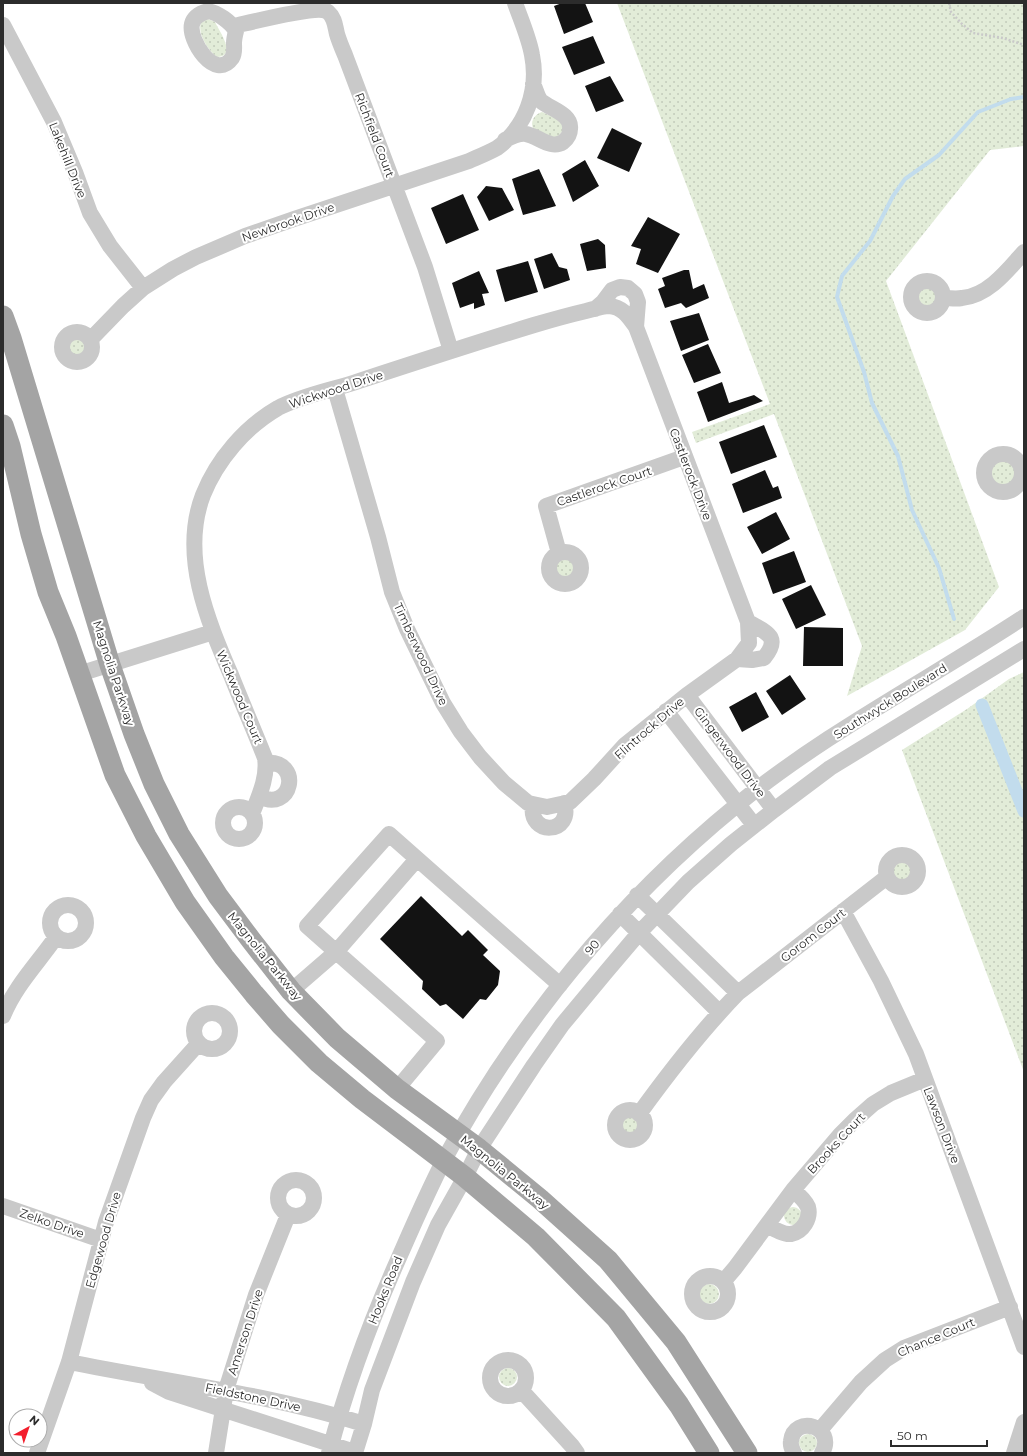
<svg xmlns="http://www.w3.org/2000/svg" width="1027" height="1456" viewBox="0 0 1027 1456" font-family="Montserrat,sans-serif">
<defs>
<pattern id="grass-dots" width="8" height="8" patternUnits="userSpaceOnUse"><rect width="8" height="8" fill="#e2ecd8"/><path d="M2 2h.1M6 6h.1" fill="none" stroke="#c2cbba" stroke-width="1.8" stroke-linecap="round"/></pattern>
</defs>
<rect width="100%" height="100%" fill="#fff"/>
<path fill="url(#grass-dots)" d="M617,3h407v143l-34,4 -104,131 113,306 -34,43 -118,66 15,-50 -88,-232 -78,29 -4,-11 78,-28z
M208,19l7,3c4,9 23,34 2,35 -9,-7 -20,-23 -16,-35z
M542,112l18,8 4,9 -8,10 -23,-11c-3,-7 2,-14 9,-16z
M909 300a16 16 0 1 1 32 0a16 16 0 1 1-32 0Z
M60 351a16 16 0 1 1 32 0a16 16 0 1 1-32 0Z
M986 473a16 16 0 1 1 32 0a16 16 0 1 1-32 0Z
M550 570a16 16 0 1 1 32 0a16 16 0 1 1-32 0Z
M1024,672v400l-122,-322 65,-41 42,-30z
M883 875a16 16 0 1 1 32 0a16 16 0 1 1-32 0Z
M622 1125a9 9 0 1 1 18 0a9 9 0 1 1-18 0Z
M784 1216a9 9 0 1 1 18 0a9 9 0 1 1-18 0Z
M699 1294a10 10 0 1 1 20 0a10 10 0 1 1-20 0Z
M499 1377a9 9 0 1 1 18 0a9 9 0 1 1-18 0Z
M799 1443a9 9 0 1 1 18 0a9 9 0 1 1-18 0Z"/>
<g fill="none" stroke-linecap="round" stroke-linejoin="round">
<path stroke="#c2dced" stroke-width="4" d="M954,619l-15,-51 -27,-58 -14,-54 -26,-53 -8,-31 -27,-75 5,-21 28,-35 23,-45 12,-17 34,-24 39,-43 33,-13 13,-2"/>
<path stroke="#c2dced" stroke-width="13" d="M982,705l42,106"/>
</g>
<path fill="#131313" d="M562,3h23l8,19 -29,12 -10,-28z
M593,36l12,27 -31,12 -12,-28z
M610,76l14,25 -28,11 -11,-26z
M612,128l30,15 -13,29 -32,-14z
M585,160l14,26 -26,16 -11,-28z
M539,169l17,37 -33,9 -11,-36z
M486,186l16,2 12,22 -25,11 -12,-24z
M463,194l16,36 -33,14 -15,-36z
M648,217l32,17 -22,39 -22,-9 5,-15 -10,-3z
M598,239l7,6 1,23 -19,3 -7,-27z
M552,253l7,14 8,2 3,11 -26,9 -10,-30z
M528,261l10,31 -33,10 -9,-32z
M684,270h5l4,19 11,-5 5,14 -23,10 -5,-5 -16,5 -7,-19 7,-3 -3,-8z
M479,271l10,22 -7,1 3,11 -11,4v-6l-14,5 -8,-25z
M699,313l10,27 -28,11 -11,-30z
M708,344l13,29 -27,10 -12,-28z
M722,382l7,21 25,-8 9,6 -55,21 -11,-30z
M764,425l13,32 -46,17 -12,-32z
M765,470l8,18 5,-2 4,12 -39,15 -11,-29z
M776,512l14,27 -28,15 -15,-27z
M794,551l12,31 -33,12 -11,-31z
M811,585l15,30 -30,14 -14,-30z
M804,627l39,1v38h-40z
M790,675l16,24 -24,16 -16,-24z
M756,692l13,25 -27,15 -13,-25z
M421,896l41,40 6,-6 20,20 -5,5 17,16 -2,14 -12,15 -6,-1 -17,20 -17,-15 -6,2 -18,-17 1,-8 -43,-42z"/>
<g fill="none" stroke-linecap="round" stroke-linejoin="round">
<path stroke="#c9c9c9" stroke-width="2.5" stroke-dasharray="2 2" stroke-linecap="butt" d="M949,3l2,9 11,12 11,9 30,5 21,7"/>
<path stroke="#c9c9c9" stroke-width="16" d="M208,11c10,2 23,11 28,20 -1,4 -2,9 -2,12 0,6 1,10 -2,15 -17,24 -44,-18 -40,-34 2,-8 9,-11 16,-13z
M3,25l51,97 21,50 15,41 20,33 33,42
M234,26c14,-3 84,-21 94,-14 7,6 7,14 9,22 2,7 5,14 8,21l80,212 26,84
M505,140c6,-3 14,-7 21,-6 12,2 25,16 37,8 5,-4 7,-7 7,-13 2,-15 -20,-20 -29,-28 -4,-4 -5,-12 -8,-17
M911 297a16 16 0 1 1 32 0a16 16 0 1 1-32 0Z
M943,298c7,0 13,1 19,0 26,-2 46,-28 62,-46
M595,309l8,-7 9,-12 8,-3 8,1 7,6 3,8 -2,25
M62 347a15 15 0 1 1 30 0a15 15 0 1 1-30 0Z
M90,340l33,-34 20,-18 30,-19 23,-12 49,-21 49,-17 175,-58c9,-4 19,-8 28,-13 29,-21 42,-58 35,-93 -3,-17 -11,-35 -17,-52
M984 473a19 19 0 1 1 38 0a19 19 0 1 1-38 0Z
M549 568a16 16 0 1 1 32 0a16 16 0 1 1-32 0Z
M559,553l-13,-47 138,-49
M737,659l15,1 12,-2c18,-22 1,-26 -16,-36
M79,674l134,-42
M687,695l87,115
M666,711l88,114
M259,796c33,18 44,-36 7,-33
M533,805c-5,32 41,29 31,-2
M223 823a16 16 0 1 1 32 0a16 16 0 1 1-32 0Z
M252,814c7,-18 16,-37 13,-56 -11,-28 -23,-55 -34,-83 -24,-56 -51,-120 -28,-180 14,-35 42,-68 75,-87 25,-13 55,-18 81,-27 58,-19 116,-38 175,-56 17,-5 35,-10 52,-14 8,-2 16,-5 23,-5 14,1 20,11 27,21l112,295 1,21 -12,16 -50,36 -62,50 -31,34 -24,23 -23,5 -19,-4 -24,-20 -24,-26 -19,-25 -18,-29 -36,-74 -15,-37 -14,-55 -43,-148
M886 871a16 16 0 1 1 32 0a16 16 0 1 1-32 0Z
M637,895l101,98
M50 923a18 18 0 1 1 36 0a18 18 0 1 1-36 0Z
M843,911l38,70 35,73 108,293
M620,914l99,98
M291,991l45,-39 81,-93
M194 1031a18 18 0 1 1 36 0a18 18 0 1 1-36 0Z
M3,1016c12,-30 35,-53 53,-79
M397,1089l40,-48 -130,-115 82,-92 171,151
M615 1125a15 15 0 1 1 30 0a15 15 0 1 1-30 0Z
M639,1114c31,-43 63,-84 99,-121l149,-116
M278 1198a18 18 0 1 1 36 0a18 18 0 1 1-36 0Z
M3,1206l98,34
M767,1225c7,4 17,10 24,9 12,-2 20,-16 17,-27 -3,-7 -9,-12 -15,-17
M692 1294a18 18 0 1 1 36 0a18 18 0 1 1-36 0Z
M723,1282l12,-14 58,-78 47,-55 16,-16 17,-15 18,-11 34,-14
M490 1378a18 18 0 1 1 36 0a18 18 0 1 1-36 0Z
M69,1362c99,20 199,32 295,62
M152,1383l17,9 186,60
M521,1390l51,56 5,7
M820,1430l41,-48 24,-22 19,-12 106,-41
M37,1453l32,-91 37,-140 37,-104 8,-18 13,-18 35,-39
M216,1453l10,-63 30,-95 32,-80
M329,1453c17,-65 41,-130 68,-191 15,-34 30,-69 47,-102 73,-135 174,-258 293,-355 88,-72 191,-125 287,-188
M355,1453l9,-29 8,-34 41,-108 25,-57 27,-48 14,-28 55,-84 28,-40 44,-53 33,-39 49,-51 43,-38 43,-34 56,-42 194,-119
M794,1453c-2,-4 -4,-7 -3,-12 3,-27 46,-15 31,12
M1014,1453l10,-31"/>
<path stroke="#a4a4a4" stroke-width="21" d="M3,316l8,22 99,327 24,69 20,50 25,50 39,62 33,44 40,51 46,47 60,51 82,60 61,50 68,61 68,82 71,111
M3,425l7,21 21,88 17,58 18,44 49,139 31,61 39,66 39,55 30,37 27,31 38,38 43,36 103,78 71,60 80,81 63,87 30,48"/>
</g>
<g text-anchor="middle" dominant-baseline="central" stroke-width="4" stroke-linejoin="round" paint-order="stroke">
<g font-size="12" fill="#2c2c2c" stroke="#fff">
<text transform="translate(375 135) rotate(69)">Richfield Court</text>
<text transform="translate(68 160) rotate(68)">Lakehill Drive</text>
<text transform="translate(288 222) rotate(-19)">Newbrook Drive</text>
<text transform="translate(336 389) rotate(-18)">Wickwood Drive</text>
<text transform="translate(691 474) rotate(69)">Castlerock Drive</text>
<text transform="translate(604 486) rotate(-19)">Castlerock Court</text>
<text transform="translate(421 654) rotate(65)">Timberwood Drive</text>
<text transform="translate(114 673) rotate(72)">Magnolia Parkway</text>
<text transform="translate(240 697) rotate(67)">Wickwood Court</text>
<text transform="translate(890 701) rotate(-32)">Southwyck Boulevard</text>
<text transform="translate(649 728) rotate(-41)">Flintrock Drive</text>
<text transform="translate(730 752) rotate(53)">Gingerwood Drive</text>
<text transform="translate(813 935) rotate(-38)">Gorom Court</text>
<text transform="translate(592 947) rotate(-50)">90</text>
<text transform="translate(265 956) rotate(51)">Magnolia Parkway</text>
<text transform="translate(942 1125) rotate(69)">Lawson Drive</text>
<text transform="translate(836 1143) rotate(-47)">Brooks Court</text>
<text transform="translate(505 1172) rotate(39)">Magnolia Parkway</text>
<text transform="translate(52 1223) rotate(19)">Zelko Drive</text>
<text transform="translate(103 1240) rotate(-74)">Edgewood Drive</text>
<text transform="translate(385 1290) rotate(-68)">Hooks Road</text>
<text transform="translate(245 1332) rotate(-72)">Amerson Drive</text>
<text transform="translate(936 1337) rotate(-23)">Chance Court</text>
<text transform="translate(253 1397) rotate(12)">Fieldstone Drive</text>
</g>
</g>
<rect width="1027" height="1456" fill="none" stroke="#2c2c2c" stroke-width="8"/>
<g transform="translate(28 1428) rotate(40)"><circle r="19" fill="#ffffff" stroke="#ababab"/>
<path d="M0-3L7 15L0 10L-7 15Z" fill="#f31e2c"/>
<text y="-6" font-size="11" font-weight="bold" text-anchor="middle" fill="#2c2c2c">N</text>
</g>
<path d="M891 1440v6h96v-6" fill="none" stroke="#2c2c2c" stroke-width="2"/>
<text x="897" y="1440" font-size="12" fill="#2c2c2c" stroke="#ffffff" stroke-width="3" paint-order="stroke">50 m</text>
</svg>
